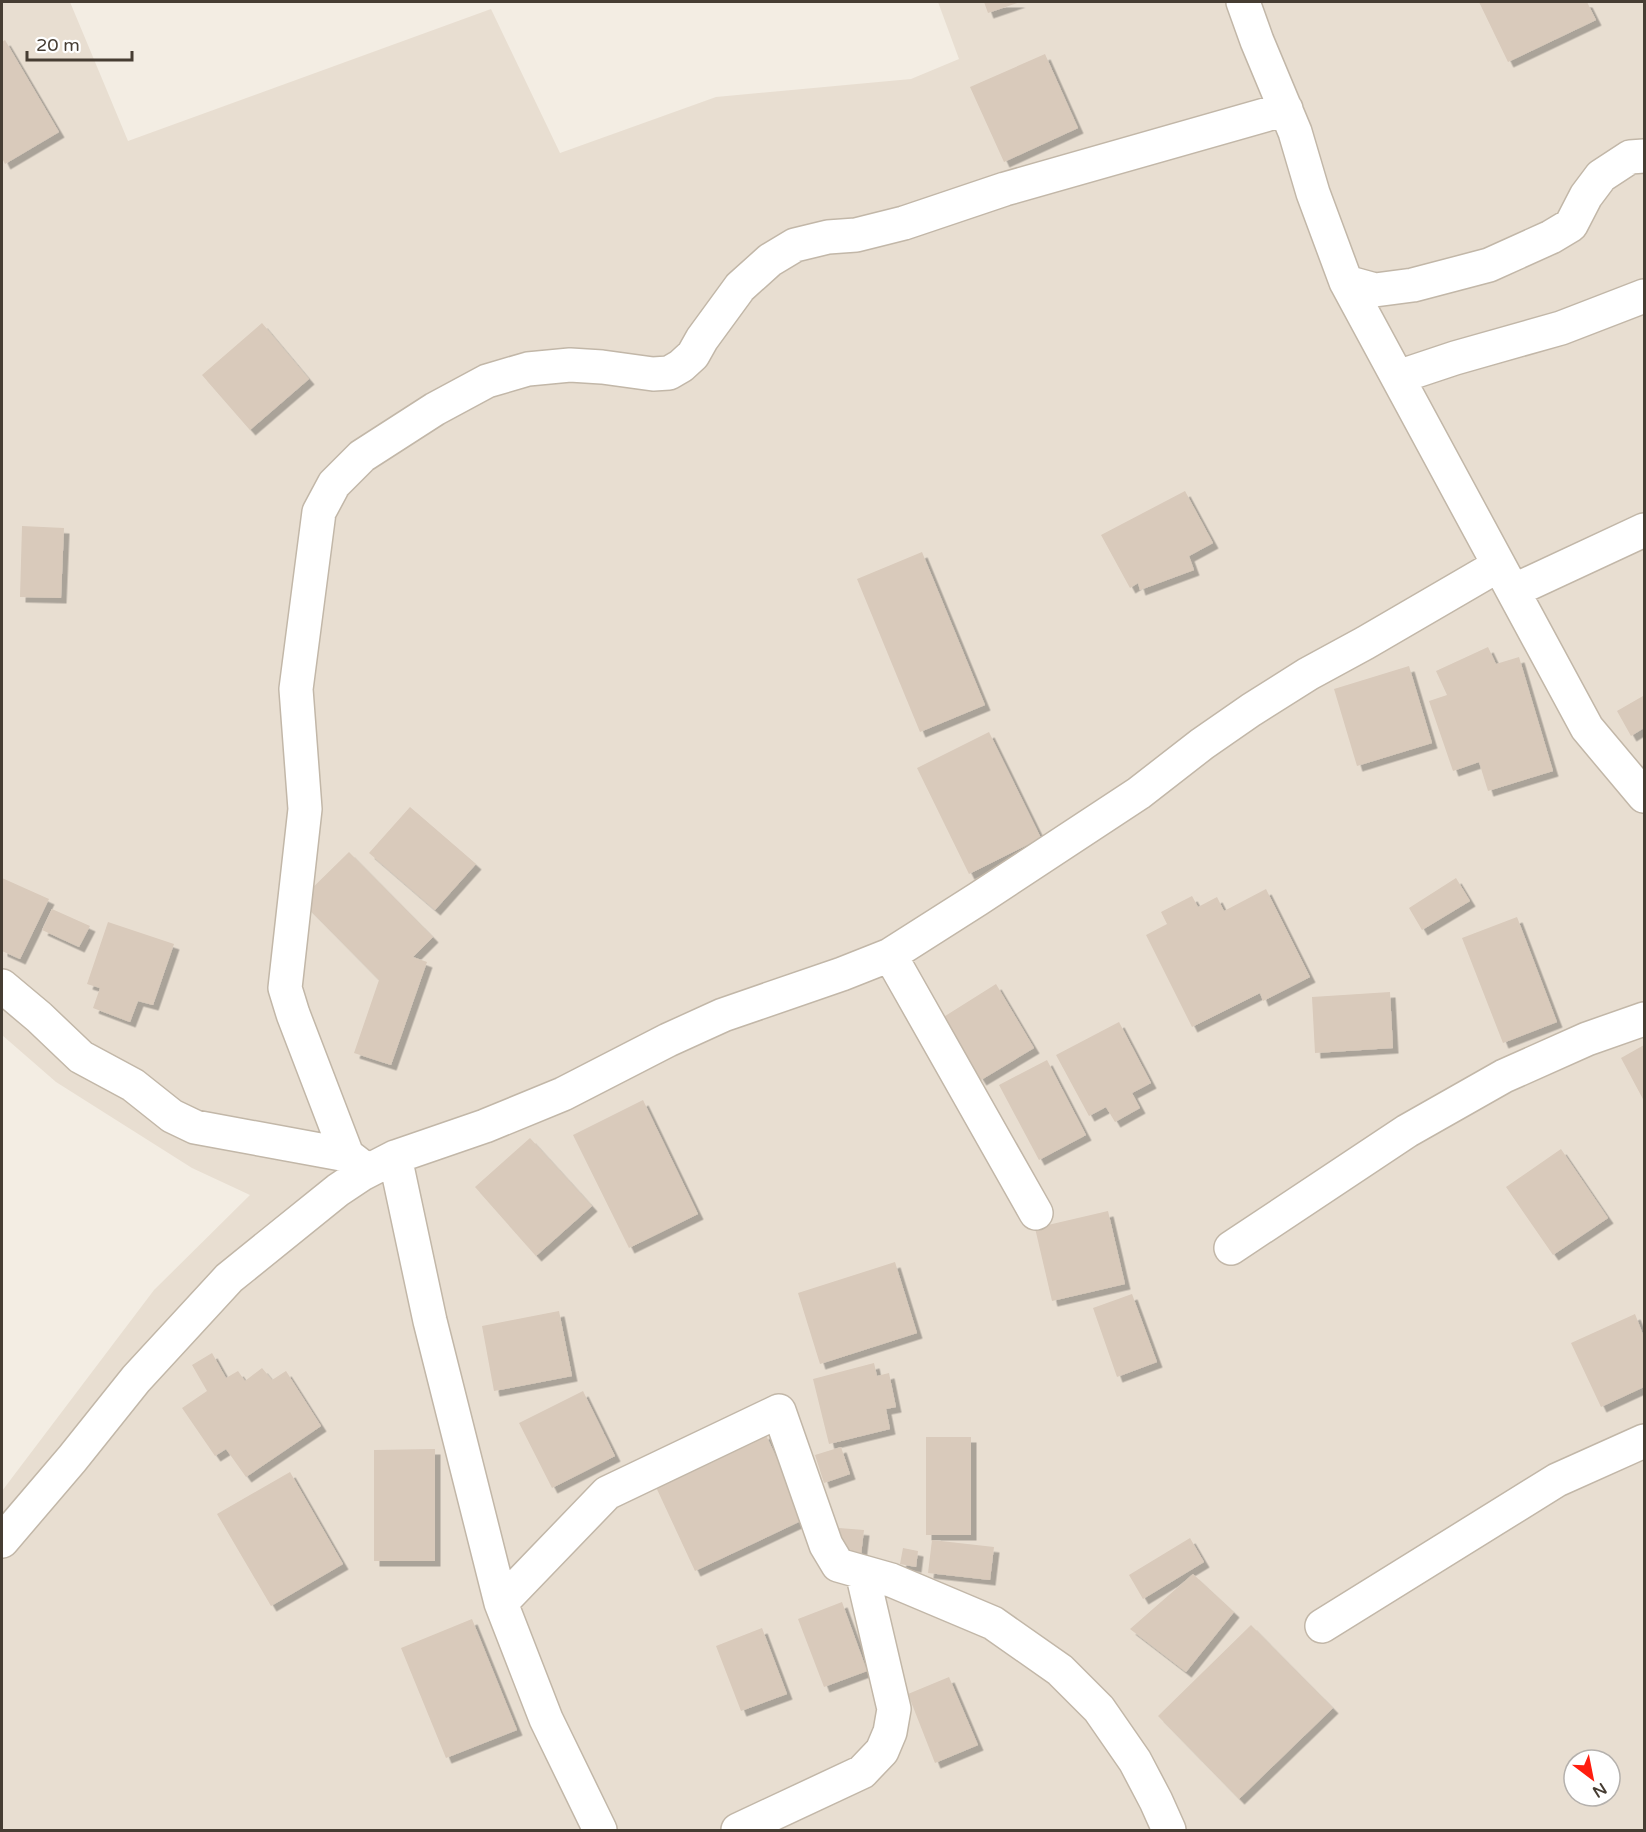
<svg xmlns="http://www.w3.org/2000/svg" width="1646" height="1832" viewBox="0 0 1646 1832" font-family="'Varela Round',sans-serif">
<defs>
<filter id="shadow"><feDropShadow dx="5.5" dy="5.5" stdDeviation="0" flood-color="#0004"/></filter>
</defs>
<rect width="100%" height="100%" fill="#f3ede3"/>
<path fill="#e8ded1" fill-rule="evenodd" d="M2,2h68l58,139 363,-132 69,144 156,-56 195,-18 48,-20 -21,-57h706v1828h-1642v-339l152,-201 96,-95 -58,-27 -136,-86 -54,-47zM1574,1760h36v36h-36z"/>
<path fill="#d9cabb" filter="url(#shadow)" d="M984,2h36l-32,11z
M1479,2h108l9,18 -88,42z
M5,40l54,92 -54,32 -3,-6v-116z
M1045,54l33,74 -74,34 -34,-75z
M262,323l47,56 -59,51 -48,-55z
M1185,491l28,52 -24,13 5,14 -54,20 -2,-7 -8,5 -29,-53z
M22,526l42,2 -3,70 -41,-1z
M922,552l63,153 -65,27 -63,-153z
M1488,647l8,17 23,-7 34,114 -65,20 -9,-29 -26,9 -24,-70 18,-6 -11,-24z
M1409,666l23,77 -75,23 -23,-77z
M1643,696l1,32 -13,8 -14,-25z
M989,732l52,106 -72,36 -52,-106z
M410,807l66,57 -41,46 -66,-57z
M349,852l84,85 -20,20 14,5 -36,103 -37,-12 25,-73 -79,-80z
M2,878l47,21 -29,60 -18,-8z
M1456,878l14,23 -48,29 -13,-22z
M1266,889l44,88 -47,24 -3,-8 -68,34 -46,-92 21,-11 -6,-12 31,-16 6,11 19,-10 7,14z
M52,909l38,17 -11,21 -37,-17z
M1517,917l40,105 -54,21 -41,-105z
M108,922l66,22 -21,61 -15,-4 -8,21 -37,-14 7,-20 -13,-4z
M996,984l38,64 -53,32 -39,-62z
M1390,992l3,56 -78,5 -3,-56z
M1119,1022l32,61 -19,10 8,15 -25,14 -9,-15 -17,9 -33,-61z
M1644,1045v56l-23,-43z
M1047,1060l39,75 -47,25 -40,-75z
M643,1100l55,114 -69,34 -56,-113z
M530,1138l62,68 -56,50 -61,-69z
M1561,1149l47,69 -55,37 -47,-68z
M1108,1211l17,73 -73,17 -17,-73z
M895,1262l22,71 -97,31 -22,-71z
M1132,1294l25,68 -40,15 -24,-69z
M559,1311l13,65 -78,15 -12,-65z
M1635,1314l9,23v50l-43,20 -30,-64z
M212,1353l14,25 12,-7 7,10 17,-13 10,12 14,-9 35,55 -75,51 -20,-28 -11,7 -33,-48 25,-17 -15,-26z
M874,1363l3,13 12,-3 7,34 -10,2 4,20 -61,15 -16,-65z
M583,1391l32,65 -63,32 -33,-65z
M765,1433l40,86 -110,52 -40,-86z
M926,1437h45v98h-45z
M841,1447l9,27 -26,9 -9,-28z
M435,1449v112h-61v-111z
M290,1472l53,92 -72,42 -54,-92z
M839,1528l25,2 -3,25 -25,-2z
M1190,1538l14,24 -61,37 -14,-24z
M932,1540l62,7 -4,33 -62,-7z
M903,1548l15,3 -2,16 -16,-3z
M1193,1574l41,38 -48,60 -56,-43z
M842,1602l25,69 -43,16 -26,-68z
M472,1619l45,111 -71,28 -45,-110z
M1251,1625l82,83 -94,91 -81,-83z
M762,1628l25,66 -46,17 -25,-65z
M949,1677l29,68 -43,18 -27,-69z"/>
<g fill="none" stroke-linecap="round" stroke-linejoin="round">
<g stroke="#c2b7a8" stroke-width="36">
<path id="minor" d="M1243,2l14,39 38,91 18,61 33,89 241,446 57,68
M1346,282l29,8 38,-5 76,-20 62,-28 20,-12 15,-29 15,-20 29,-19 14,-1
M1398,377l57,-19 106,-30 83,-32
M1513,591l131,-61
M890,955l146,258
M2,986l37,31 42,40 52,28 39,31 23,11 152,28 13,10
M347,1155l-54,-141 -8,-26 20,-179 -9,-120 23,-177 15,-28 28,-28 73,-47 52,-28 41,-12 42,-4 32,2 51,7 16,-1 12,-7 12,-11 9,-16 38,-52 30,-27 25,-15 33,-8 28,-2 48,-12 101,-34 281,-80
M395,1157l35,164 71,282 45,116 54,111
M1231,1248l176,-117 97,-55 83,-37 57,-20
M2,1541l70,-82 64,-80 93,-101 109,-88 24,-16 33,-17 90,-31 78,-32 105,-54 55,-25 119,-41 48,-19 88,-56 161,-106 63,-49 49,-34 57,-36 57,-31 134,-78
M501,1603l106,-110 172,-82 47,134 12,20 53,15 102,43 67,47 39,39 36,52 21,40 13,29
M1322,1626l235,-146 87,-39
M738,1830l124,-58 20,-21 8,-19 4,-23 -32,-137"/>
</g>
<use href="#minor" stroke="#fff" stroke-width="33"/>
</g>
<rect width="1646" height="1832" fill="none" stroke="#463d33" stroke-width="6"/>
<g transform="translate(1592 1778) rotate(148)"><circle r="28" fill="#ffffff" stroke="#b5b1ad" stroke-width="1.5"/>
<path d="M0-4.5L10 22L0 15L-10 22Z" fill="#ff1d0f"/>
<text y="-9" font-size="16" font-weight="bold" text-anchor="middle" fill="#463d33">N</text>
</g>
<path d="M27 51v9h105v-9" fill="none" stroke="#463d33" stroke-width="3"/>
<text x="36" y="51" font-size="18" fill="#463d33" stroke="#ffffff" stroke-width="4.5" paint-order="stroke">20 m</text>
</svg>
